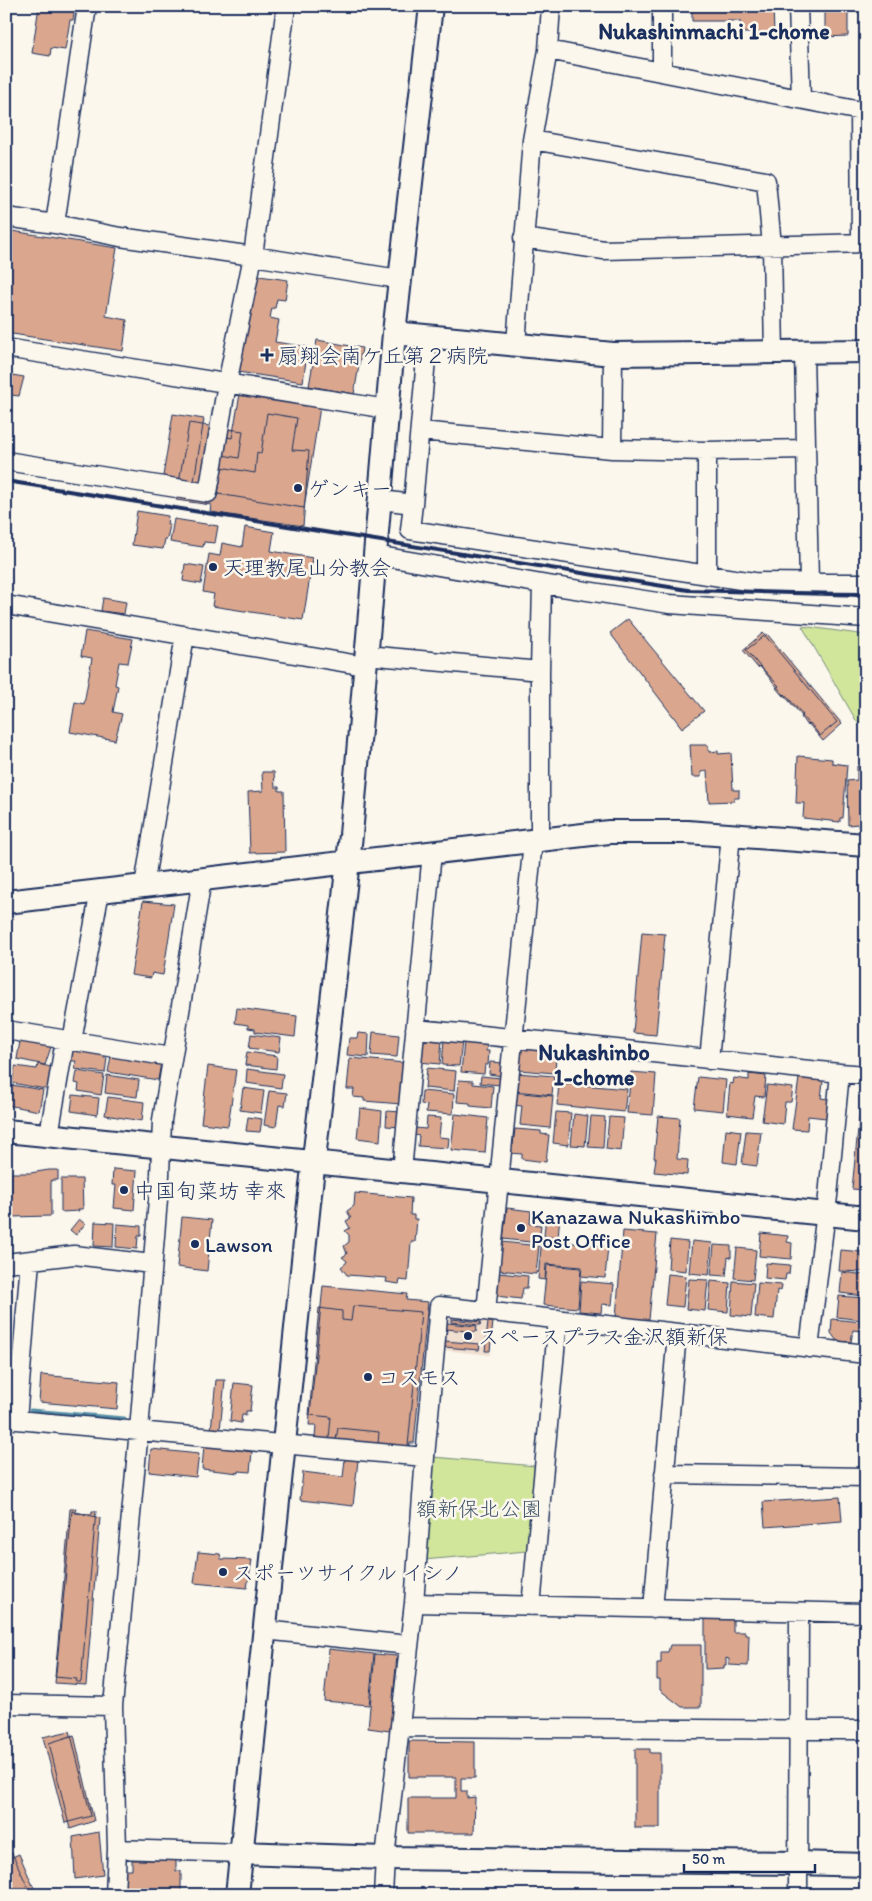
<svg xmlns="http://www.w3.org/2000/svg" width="872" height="1901" viewBox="0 0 872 1901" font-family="Itim,'Klee One',sans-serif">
<rect width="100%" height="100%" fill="#fbf7ec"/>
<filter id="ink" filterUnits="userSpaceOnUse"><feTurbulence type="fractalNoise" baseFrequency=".02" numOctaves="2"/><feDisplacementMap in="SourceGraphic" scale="10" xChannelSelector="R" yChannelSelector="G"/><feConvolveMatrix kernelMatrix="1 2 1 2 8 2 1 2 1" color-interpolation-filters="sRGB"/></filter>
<g filter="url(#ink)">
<path fill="#f1dfd0" d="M453,1316l40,4 -3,35 -48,-5 3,-28z"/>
<path fill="#d1e69b" stroke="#768a7c" d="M802,626l64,9v87h-9z
M433,1457l102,9 -8,85 -104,9z"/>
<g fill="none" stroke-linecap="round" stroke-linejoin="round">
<path stroke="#568fa6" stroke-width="5" d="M31,1411l93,8"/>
</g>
<path fill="#daa78e" stroke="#1b2f5e" d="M39,6l36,2 -2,12h-3l-5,30 -14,-2 -1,8 -18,-3z
M607,6h39v2l-28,1 -1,-2z
M692,6h81l1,27h-34v-12h-48z
M825,6h23v30l-23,1z
M6,230l111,18 -11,68 21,4 -4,31 -117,-18z
M252,275l36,5 -3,20 -8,-1 -2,9h-3l-2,10 9,2 -4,22 33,5 -5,35 -65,-10z
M317,340l45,8 -8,46 -45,-8z
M6,374l18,3 -5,19 -8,-1 -5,27z
M240,394l80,13 -16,101 -86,-14 9,-57 5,1z
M267,413l30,5 -5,32 17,1 -6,75 -93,-14 1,-7 -35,-5 13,-77 54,8 -4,27 -22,-4 -2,12 40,7 2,-21 4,2z
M173,414l31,5 -10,62 -31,-5z
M137,511l31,5 -1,9h3l-3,14h-2l-2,10 -31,-4z
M174,519l44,7 -3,17 -11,-1 -1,5 -33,-5z
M245,527l29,5 -3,19 42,7 -10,62 -91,-14 2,-12 -11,-2 6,-38 11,2 2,-13 20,4z
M185,564l19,3 -3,17 -18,-3z
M103,598l23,4 -2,12 -23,-3z
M628,619l76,92 -22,17 -72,-95z
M85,631l48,8 -5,24 -9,-1 -4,23 3,1 -5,26 9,2 -7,26 -45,-8 5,-30 9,2 8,-46 -11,-2z
M763,633l74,89 -17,14 -10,-13 -3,3 -6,-9 2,-2 -18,-21 -2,2 -7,-8 3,-2 -19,-20 -2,2 -15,-18z
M767,634l75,90 -19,17 -77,-91z
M690,745h18l1,7 9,-1v3l13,-1 2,37h6v8h-5v3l-25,1 -2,-31 -6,1v5h-9z
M798,756l34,3v4l15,2 -4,53h-3v4l-37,-4 1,-15h-8z
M857,766h9v61h-8v-3l-10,1 -1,-44 10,-1z
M262,772h12l1,15h4v4h5l1,61 -35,1 -2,-61 15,-1z
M143,901l31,3 -11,71 -11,-2 -1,5 -20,-3z
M642,932l23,2 -9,101 -23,-2z
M237,1008l60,8 -2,21 -40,-5v-3l-7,-1v-3l-13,-2z
M373,1032l26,3 -2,22 -26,-2z
M358,1033l11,1 -1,23 -21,-2 2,-17h8z
M251,1034l30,4 -2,14 -30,-4z
M424,1038l18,2 -2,24 -21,-2z
M6,1040l6,1 -3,21 -3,-1z
M444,1040l18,2 -3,24 -17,-1z
M20,1041l31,6 -6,18 -28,-6z
M464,1042l23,2 -1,7h3l-1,14h-3l-1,9 -23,-2z
M522,1046l23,3v6l11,1 -1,17 -36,-3z
M73,1048l31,5v5h3l-2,15 -30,-4 1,-8h-5z
M247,1052l30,4 -1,13 -31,-4z
M111,1056l50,7 -3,17 -50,-8z
M350,1058l55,5 -4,41 -37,-3v-3l-11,-1 1,-8h-7z
M490,1062l14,1 -2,13 -13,-2z
M38,1064l17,4 -4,22 -39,-7 3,-17 22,3z
M208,1066l28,4 -8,56 -27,-3z
M427,1068l29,3 -2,20 -29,-3z
M247,1069l36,5 -2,14 -35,-5z
M77,1071l27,4 -3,20 -23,-4 1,-7 -4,-1z
M631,1072l25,2 -3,41 -26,-2z
M517,1073l37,3 -2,19 -37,-4z
M749,1074l17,2 -2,21 -9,-1 -3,21 -25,-3 3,-31 3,1 1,-6 15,2z
M107,1075l32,5 -2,17 -32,-4z
M481,1076l20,2 -1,7 -20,-2z
M698,1077l28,3 -3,31 -29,-3z
M799,1078l24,3 -2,17 7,1 -2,19 -18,-2 -1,14 -15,-1z
M459,1080l14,1v3l20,2 -2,22 -21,-2v-3l-13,-1z
M559,1083l68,6 -3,23 -67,-7z
M11,1085l32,5 -4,21 -32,-6z
M767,1085l26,3 -2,14h-6l-2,22 -21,-3z
M243,1088l21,3 -3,22 -21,-3z
M269,1091l18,2 -2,13 -6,-1 -3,22 -12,-2z
M422,1091l32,3 -1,20 -27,-2 1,-7 -6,-1z
M512,1092l41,4 -3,32 -30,-3 2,-19 -11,-1z
M73,1095l26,3 -2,17 -26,-4z
M108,1097l36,5 -2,19 -37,-6z
M360,1108l22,3 -2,30 -23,-3z
M860,1109h6v81l-14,-1z
M387,1111l14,1 -1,15 -14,-1z
M556,1112l15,1 -3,32 -15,-2z
M455,1114l33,4 -3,35 -34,-3z
M574,1114l14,2 -3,30 -14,-1z
M591,1116l14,1 -2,31 -15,-1z
M658,1116l22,2 -3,41 11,1 -1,15 -33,-3 2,-14h-2z
M248,1117l14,2 -2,13 -14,-1z
M427,1117l14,1 -2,19 10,1 -1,10 -30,-2 1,-10 -4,-1v-7l11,1z
M609,1117l15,1 -3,33 -15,-2z
M515,1129l26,2v3l8,1 -3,27 -24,-3v-5l-14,-1 1,-8h4z
M726,1129l15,2 -4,33 -14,-2z
M746,1131l15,1 -4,34 -15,-2z
M113,1169l24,2 -3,39 -20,-2 2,-23h-4z
M49,1170h9v10h-7v36l-40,1v-44h19z
M61,1179h21l1,30h-5l1,2 -18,1z
M355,1193l56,5 -1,17h4v4h3l-2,23h-4l-3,39 -8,-1 -1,4 -13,-2 1,-4 -40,-3 -6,-8 5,-4 1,-2 -5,-4 5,-3 -3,-8 5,-4v-7l-4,-4 5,-3 -4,-7 5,-3 -4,-7 7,-5z
M507,1208l24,3 -1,13 11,1 -2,18 -36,-4z
M546,1214l14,1 -2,23 -14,-2z
M182,1217l30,3 -5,51 -30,-4z
M79,1219l6,5 -9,11 -6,-5z
M95,1222l19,1 -1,24 -19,-1z
M117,1224l24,2v10h-3l-1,13 -21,-2z
M623,1231l34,3 -8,86 -33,-3z
M761,1233l27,3 -1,6 5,1 -1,16 -32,-3z
M542,1237h7v4l59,5 -3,32 -24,-2 1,-9 -36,-3 -1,16 -7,-1z
M670,1240l18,2 -2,29 -18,-2z
M692,1241l20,2 -3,32 -20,-2z
M502,1242l37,4 -3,28 -37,-4z
M714,1245l17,1v12l-3,-1 -2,19 -15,-1z
M737,1248l19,2 -3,30 -19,-2z
M841,1250l21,2v7h4v13l-27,-1z
M766,1263l24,2 -1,9h-3l-1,6 -20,-2z
M547,1265l34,3 -3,40 -35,-3z
M842,1272l24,3 -2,21 -24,-3z
M499,1273l29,3 -1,12h-4l-2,11 -25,-3z
M668,1274l18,2 -3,31 -18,-2z
M689,1279l19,1 -3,31 -19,-2z
M581,1281l33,3 -2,21 -10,-1 -1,9 -22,-2z
M711,1281l19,2 -2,29 -20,-2z
M733,1281l21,2 -3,34 -20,-2z
M758,1283l24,2 -1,6 -4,-1 -3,29 -19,-2z
M323,1286l84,8 -1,6 22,2 -14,141h-4v4l-32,-3 1,-12 -41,-4 -2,12 -21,-2 1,-13h-7z
M839,1296l25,2 -2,22 -25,-3z
M353,1306l68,6 -13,134 -79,-7 2,-22 -22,-2 10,-107 23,3v9l9,1z
M451,1319l30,3 -1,3 -29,-3z
M832,1319l30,3 -1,9 -8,-1 -2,12 -14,-1 -6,-8z
M488,1322h5l-3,29h-5z
M447,1323l30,3 -1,6 -30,-3z
M445,1341l35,3 -1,6 -35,-3z
M41,1375l78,7 -2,27 -78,-7z
M216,1380h9l-5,50h-9z
M234,1383l19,2 -3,26h-4v4h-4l-1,8 -11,-2z
M204,1445l48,7 -2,20 -11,-1v2l-37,-4z
M151,1449l48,5 -3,23 -47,-5z
M345,1459l13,1 -5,46 -53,-6 3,-28 40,5z
M840,1497l2,24 -77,6 -2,-25z
M70,1509h6l-1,4 17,1v-3h4l-15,171h-5l1,-3 -22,-2z
M72,1511l28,7 -14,167 -31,-2z
M198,1552l22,2 1,5 31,1 -5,28 -53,-5z
M705,1619h28v13h12v3h4l-1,31 -19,-1v-6l-3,-1v7h-2v3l-19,1z
M670,1645h31v62h-19l-22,-17v-10h-3v-17h4v-11h7z
M329,1649l45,5 -5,51 -45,-4z
M375,1654l22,2 -7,75 -22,-3z
M70,1731l21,85 -26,7 -22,-86z
M74,1735l20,86 -24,8 -21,-86z
M409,1741l66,1v36h-14v13h6v7l8,-1 -1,36h-66v-35h48v-21h-47z
M635,1749h15v4h10v75h-25z
M99,1832l4,43 -28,4 -2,-42z
M12,1853l18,39 1,3h-25v-40z
M19,1854l18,41h-31v-35z
M132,1860h44v11h5v24h-59v-25h10z"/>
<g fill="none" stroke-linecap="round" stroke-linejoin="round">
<g stroke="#1b2f5e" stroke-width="21">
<path id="minor" d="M286,6l-33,250 146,23
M662,6v66
M798,6l3,93
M548,50l3,-44
M860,111l1,132
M532,140l234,41 6,65 2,108
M6,217l49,7 65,13 133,19 -26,128 -19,109 -202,-32
M55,224l32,-218
M523,238l81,12 262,-7
M516,344l16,-204 16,-90 318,62
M6,348l381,61
M804,353l5,229
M613,354l-1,95 95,2v124
M420,431l192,18
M707,451l99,-2
M381,500l32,4 -3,26 344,52 112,1
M413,504l15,-167
M375,555l167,29 128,20 196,14
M6,605l359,61
M366,655l174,16
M540,840v-169l2,-87
M144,886l41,-251
M415,1029c142,12 283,30 425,44
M6,1030l165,27
M72,1041l28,-150
M709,1060l22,-225
M49,1135l16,-95
M402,1171l30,-319
M6,1263l68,-8 78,9
M486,1311l47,-470
M809,1348l19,-152 12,-123 26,2
M6,1419l419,38
M17,1420l13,-159
M664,1474l202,3
M414,1603l452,10
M531,1606l27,-287
M653,1609l24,-276
M264,1630l144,15
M6,1704l107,2 26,-276 21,-255 2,-55 40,-241
M113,1706l4,143 -2,46
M401,1727l465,3
M117,1849l124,4
M383,1895l2,-37 29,-255 11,-146 14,-151 427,48
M798,1895l1,-283"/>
</g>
<g stroke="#1b2f5e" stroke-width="26">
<path id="tertiary" d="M394,333l219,21 253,-3
M6,902l603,-70h78l179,13
M6,1131l860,87
M241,1853l144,5 413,5 68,2
M237,1895l72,-692 42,-368 43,-502 37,-327"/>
</g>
<use href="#minor" stroke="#fbf7ec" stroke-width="18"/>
<use href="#tertiary" stroke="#fbf7ec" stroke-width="22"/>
<path stroke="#1b2f5e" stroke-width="4" d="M6,481l682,109 178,5"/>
</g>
</g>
<g fill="#1b2f5e" stroke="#fbf7ec" stroke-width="2">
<path d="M264.5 347.5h5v5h5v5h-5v5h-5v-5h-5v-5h5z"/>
<circle cx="298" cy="488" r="5"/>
<circle cx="213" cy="567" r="5"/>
<circle cx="124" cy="1190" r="5"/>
<circle cx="521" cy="1228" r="5"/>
<circle cx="195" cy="1244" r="5"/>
<circle cx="468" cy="1336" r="5"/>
<circle cx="368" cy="1377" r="5"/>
<circle cx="223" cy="1572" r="5"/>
</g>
<g text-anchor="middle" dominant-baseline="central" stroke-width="5" stroke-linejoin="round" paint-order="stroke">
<g font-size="21" fill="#1b2f5e" stroke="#fbf7ec" text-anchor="start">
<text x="278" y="355">扇翔会南ケ丘第２病院</text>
<text x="308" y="488">ゲンキー</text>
<text x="223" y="567">天理教尾山分教会</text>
<text x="134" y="1190">中国旬菜坊 幸來</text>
<text x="531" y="1216">Kanazawa Nukashimbo<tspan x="531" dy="24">Post Office</tspan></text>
<text x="205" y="1244">Lawson</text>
<text x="478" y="1336">スペースプラス金沢額新保</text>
<text x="378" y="1377">コスモス</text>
<text x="233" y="1572">スポーツサイクル イシノ</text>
</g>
<g font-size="21" fill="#3f546a" stroke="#fbf7ec">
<text x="479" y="1508">額新保北公園</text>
</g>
<g font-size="22" font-weight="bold" fill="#1b2f5e" stroke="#fbf7ec">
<text x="714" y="31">Nukashinmachi 1-chome</text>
<text x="594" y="1052">Nukashinbo<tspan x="594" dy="25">1-chome</tspan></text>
</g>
</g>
<rect width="872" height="1901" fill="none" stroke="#fbf7ec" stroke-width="25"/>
<rect x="12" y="12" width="847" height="1876" fill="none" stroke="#1b2f5e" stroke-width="2" filter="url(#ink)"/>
<path d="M684 1864v8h131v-8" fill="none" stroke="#1b2f5e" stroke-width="2.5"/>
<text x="692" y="1864" font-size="15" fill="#1b2f5e" stroke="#fbf7ec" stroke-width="4" paint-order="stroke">50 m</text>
</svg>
